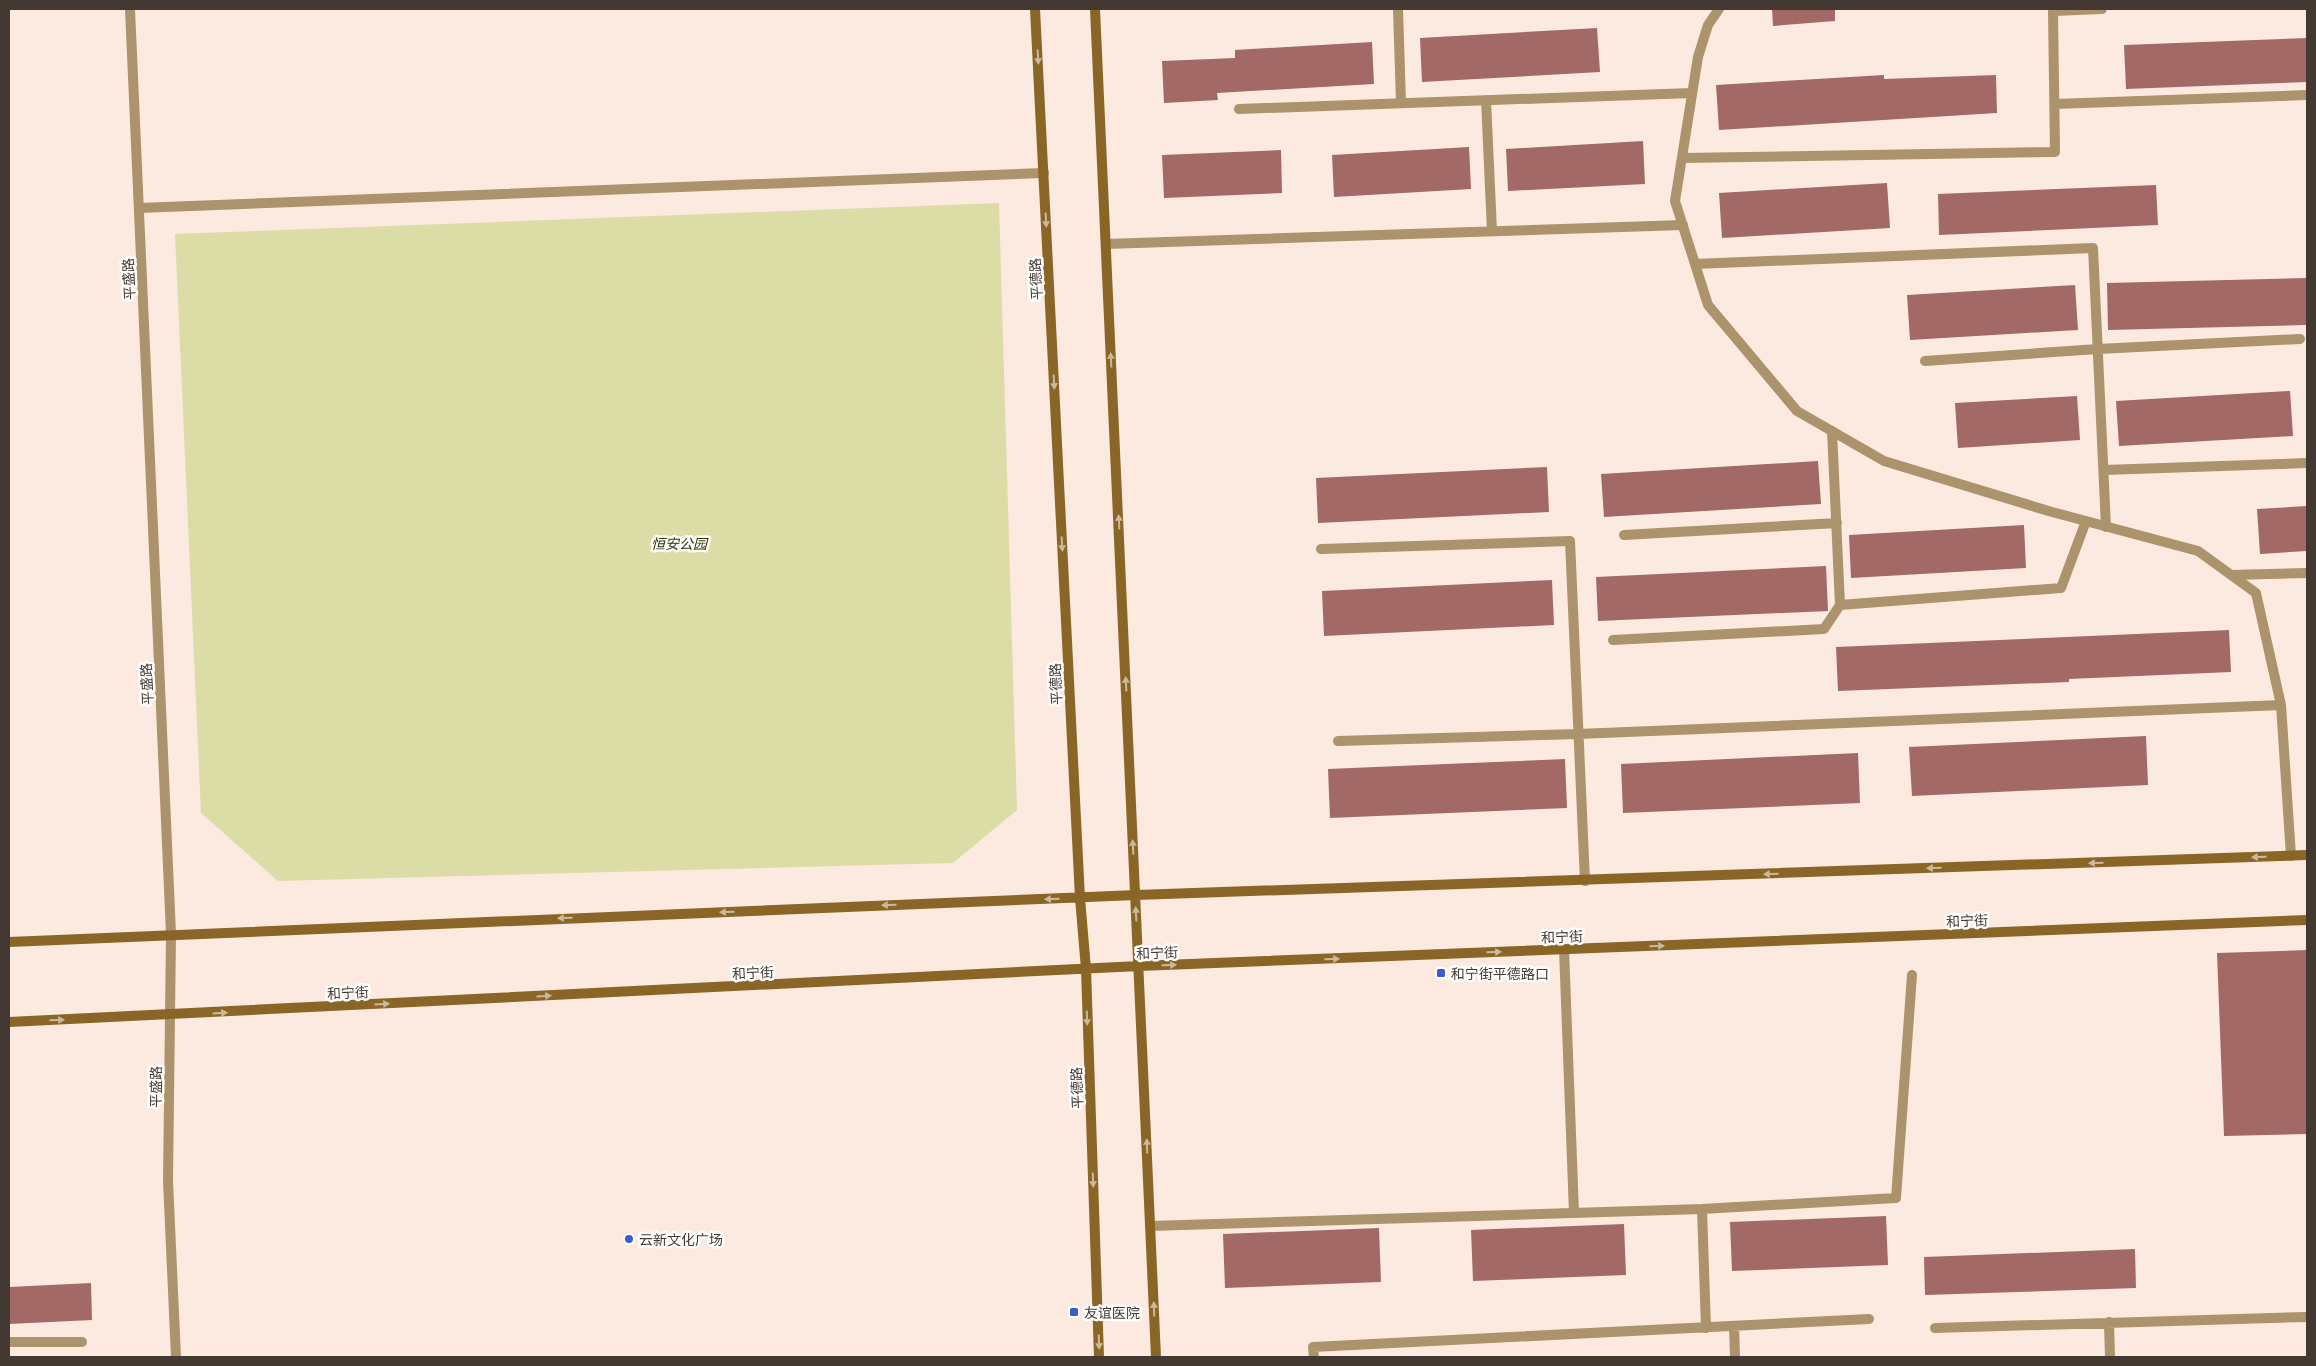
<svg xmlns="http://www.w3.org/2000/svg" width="2316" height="1366" viewBox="0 0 2316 1366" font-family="Literata,'Noto Sans SC',serif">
<rect width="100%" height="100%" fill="#fceae0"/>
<path fill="#dcdca7" d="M999,203l18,607 -64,53 -675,18 -77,-68 -26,-579z"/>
<path fill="#a36966" d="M1772,9h63v12l-62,5z
M1597,28l3,44 -178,10 -2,-44z
M2307,38v44l-181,7 -2,-44z
M1372,42l2,42 -157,9 1,7 -54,3 -2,-42 73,-3v-8z
M1884,75v4l112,-4 1,38 -278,17 -3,-45z
M1643,141l2,43 -137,7 -2,-42z
M1469,147l2,42 -137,8 -2,-42z
M1281,150l1,43 -118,5 -2,-43z
M1887,183l3,45 -168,10 -3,-45z
M2156,185l2,40 -219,10 -1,-41z
M2307,278v47l-199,5 -1,-47z
M2075,285l3,45 -168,10 -3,-45z
M2290,391l3,45 -174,10 -3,-45z
M2077,396l3,44 -122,8 -3,-45z
M1818,461l3,43 -217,13 -3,-43z
M1547,467l2,45 -231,11 -2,-45z
M2307,506v45l-47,3 -3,-45z
M2024,525l2,43 -175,10 -2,-43z
M1826,566l2,45 -230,10 -2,-44z
M1552,580l2,45 -230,11 -2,-45z
M2229,630l2,42 -162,7v3l-231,9 -2,-44z
M2146,736l2,49 -236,11 -3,-49z
M1858,753l2,50 -237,10 -2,-49z
M1565,759l2,49 -237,10 -2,-49z
M2307,950v184l-83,2 -7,-183z
M1886,1216l2,49 -156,6 -2,-49z
M1624,1224l2,51 -153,6 -2,-51z
M1379,1228l2,54 -156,6 -2,-54z
M2135,1249l1,39 -211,7 -1,-38z
M91,1283l1,37 -83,4v-37z"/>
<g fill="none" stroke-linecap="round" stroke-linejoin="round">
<path stroke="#ab936c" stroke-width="10" d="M1398,9l3,94
M1719,9l-11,16 -10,32 -23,144 33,104 89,106 87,50 168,51 146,39 58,42 25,112 10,151
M1486,100l6,131
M2055,104l252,-9
M1239,109l453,-16
M1682,158l373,-6 -2,-141 49,-2
M139,208l905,-35
M1106,244l577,-19
M1695,264l398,-16 13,279
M1925,361l173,-12 202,-10
M1832,431l8,174
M2104,470l203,-7
M1624,535l213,-12
M1321,549l249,-8 15,340
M2231,575l76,-2
M1613,640l211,-11 16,-24 221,-17 25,-67
M1338,741l240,-7 703,-29
M1564,949l10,264
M1702,1209l4,119
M1150,1226l552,-17 194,-11 16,-223
M2109,1322l1,35
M1734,1326l1,31
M1935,1328l372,-11
M9,1342h73
M1314,1357l-1,-10 556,-28"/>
<path stroke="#ab936c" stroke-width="10" d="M130,9l41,925 -3,247 8,176"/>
<path stroke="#8a6626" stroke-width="10" d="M1035,9l45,889 6,71 13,388
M1095,9l61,1348
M9,942l1127,-47 1171,-40
M9,1022l1130,-56 1168,-46"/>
</g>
<defs><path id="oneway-solid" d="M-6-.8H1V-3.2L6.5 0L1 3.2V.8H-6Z" transform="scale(1.25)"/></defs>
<g fill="#caba9d">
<use href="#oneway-solid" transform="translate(1038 57) rotate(87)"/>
<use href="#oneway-solid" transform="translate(1046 220) rotate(87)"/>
<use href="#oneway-solid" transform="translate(1111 360) rotate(-93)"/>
<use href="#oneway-solid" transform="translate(1054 382) rotate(87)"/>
<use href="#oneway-solid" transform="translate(1119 522) rotate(-93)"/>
<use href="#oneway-solid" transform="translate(1062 544) rotate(87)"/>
<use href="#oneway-solid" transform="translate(1126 684) rotate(-93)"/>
<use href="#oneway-solid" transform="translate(1133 847) rotate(-93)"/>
<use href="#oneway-solid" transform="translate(2259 857) rotate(178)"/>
<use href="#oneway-solid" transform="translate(2096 863) rotate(178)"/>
<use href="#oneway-solid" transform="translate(1934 868) rotate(178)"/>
<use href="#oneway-solid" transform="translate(1771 874) rotate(178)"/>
<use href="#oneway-solid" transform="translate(1052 899) rotate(178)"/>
<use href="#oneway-solid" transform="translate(889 905) rotate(178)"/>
<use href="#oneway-solid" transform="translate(727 912) rotate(178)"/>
<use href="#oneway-solid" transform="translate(1136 914) rotate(-93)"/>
<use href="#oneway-solid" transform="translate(565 918) rotate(178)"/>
<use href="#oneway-solid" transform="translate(1657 946) rotate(-2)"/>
<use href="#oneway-solid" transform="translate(1494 952) rotate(-2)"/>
<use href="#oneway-solid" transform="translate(1332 959) rotate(-2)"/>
<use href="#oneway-solid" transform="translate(1169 965) rotate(-2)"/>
<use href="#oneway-solid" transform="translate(544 996) rotate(-3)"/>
<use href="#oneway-solid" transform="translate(382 1004) rotate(-3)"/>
<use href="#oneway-solid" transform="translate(220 1013) rotate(-3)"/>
<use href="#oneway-solid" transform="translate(1087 1018) rotate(88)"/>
<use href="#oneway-solid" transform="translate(57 1020) rotate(-2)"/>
<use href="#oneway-solid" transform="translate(1147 1146) rotate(-92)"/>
<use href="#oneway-solid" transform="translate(1093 1180) rotate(88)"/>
<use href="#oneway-solid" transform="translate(1154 1309) rotate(-92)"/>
<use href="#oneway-solid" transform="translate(1099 1342) rotate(88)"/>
</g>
<g fill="#3d5bcd" stroke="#fff" stroke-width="2">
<rect x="1436" y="968" width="10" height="10" rx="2.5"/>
<circle cx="629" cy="1239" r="5"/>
<rect x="1069" y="1307" width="10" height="10" rx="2.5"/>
</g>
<g text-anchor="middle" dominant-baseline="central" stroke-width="5" stroke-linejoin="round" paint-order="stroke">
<g font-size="14" fill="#443832" stroke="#fff">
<text transform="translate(128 279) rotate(-93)">平盛路</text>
<text transform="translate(1035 279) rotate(-93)">平德路</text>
<text transform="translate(146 684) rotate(-93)">平盛路</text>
<text transform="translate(1055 684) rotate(-93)">平德路</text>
<text transform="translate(1967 920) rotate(-2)">和宁街</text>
<text transform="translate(1562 936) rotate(-2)">和宁街</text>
<text transform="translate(1157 952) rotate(-2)">和宁街</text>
<text transform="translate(753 972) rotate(-3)">和宁街</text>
<text transform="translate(348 992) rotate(-3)">和宁街</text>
<text transform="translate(155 1087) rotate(-89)">平盛路</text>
<text transform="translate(1076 1088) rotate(-92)">平德路</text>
</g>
<g font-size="14" font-style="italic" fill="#323001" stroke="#fff">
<text x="679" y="543">恒安公园</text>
</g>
<g font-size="14" fill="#443832" stroke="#fff" text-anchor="start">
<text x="1451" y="973">和宁街平德路口</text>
<text x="639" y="1239">云新文化广场</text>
<text x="1084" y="1312">友谊医院</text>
</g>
</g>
<rect width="2316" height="1366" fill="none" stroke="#443832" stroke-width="20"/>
</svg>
